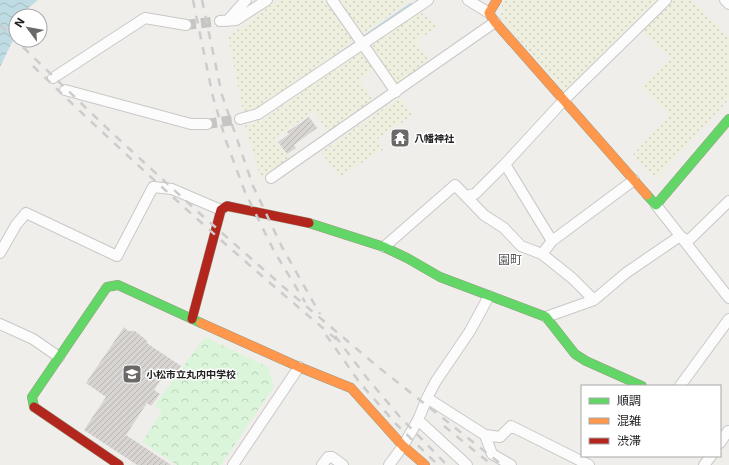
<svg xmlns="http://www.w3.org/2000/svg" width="729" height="465" viewBox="0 0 729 465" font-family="Inter,'Noto Sans JP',sans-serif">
<defs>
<pattern id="farmland-dots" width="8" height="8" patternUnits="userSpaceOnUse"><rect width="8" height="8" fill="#efefdf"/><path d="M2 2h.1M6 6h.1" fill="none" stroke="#cdcdbf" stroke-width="1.8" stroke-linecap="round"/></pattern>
<pattern id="park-crowns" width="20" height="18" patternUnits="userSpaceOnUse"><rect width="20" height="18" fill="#daf5da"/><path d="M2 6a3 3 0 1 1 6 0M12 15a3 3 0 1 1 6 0" fill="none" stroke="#bbd2bb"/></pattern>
<pattern id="water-waves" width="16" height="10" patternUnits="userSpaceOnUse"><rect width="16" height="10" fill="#bfdbe3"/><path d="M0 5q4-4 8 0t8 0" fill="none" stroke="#a4bcc2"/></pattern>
<pattern id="building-hatch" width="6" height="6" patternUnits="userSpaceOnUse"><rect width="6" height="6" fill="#d7d4d2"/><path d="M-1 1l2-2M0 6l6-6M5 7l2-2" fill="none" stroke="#b8b6b4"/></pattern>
</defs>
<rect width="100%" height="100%" fill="#f0eeeb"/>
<path fill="url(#farmland-dots)" d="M278,0h50l27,40 -98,69 -14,2 -15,-74z
M338,0h69l2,2 -48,33z
M503,0h155l-94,92 -64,-75z
M672,0h20l37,37v62l-72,79 -24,-23 37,-41 -29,-27 30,-29 -30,-28z
M417,10l22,16 -23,15 14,19 -34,24 -27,-41z
M362,49l13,19 -15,12 13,21 -45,31 -14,-21 -39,28 16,22 -30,18 -16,-53 17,-6z
M400,97l13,18 -36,24 7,10 -45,28 -18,-25z"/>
<path fill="url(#park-crowns)" d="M205,337l63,30 6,19 -53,79h-44l-35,-23 20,-31 -8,-5z"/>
<path fill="url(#water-waves)" d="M0,0h38l-9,7 -4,9h-9v18l-16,33z"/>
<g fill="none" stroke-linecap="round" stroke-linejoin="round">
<path stroke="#bfdbe3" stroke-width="2.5" d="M363,37l48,-33
M333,58l23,-16"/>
</g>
<path fill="url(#building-hatch)" d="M309,117l8,11 -23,17 2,3 -9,6 -9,-12 11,-8 -2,-2z
M124,327l4,4h7l11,9 2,4 33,22 -8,11 -7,-5 -12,18 6,4 -9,12 -4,-3 -21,32 45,30h-34l-53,-35 22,-33 -20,-14z"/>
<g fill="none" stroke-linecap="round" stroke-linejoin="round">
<path stroke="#c7c5c3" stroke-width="10" stroke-dasharray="10 5" stroke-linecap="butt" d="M186,25l34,-4
M207,124l33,-5"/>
<g stroke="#c9c8c7" stroke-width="12">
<path id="street" d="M332,0l64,92
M468,0l21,13
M725,0l4,4
M220,21l16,-1 31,-20
M227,21l19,-21
M53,78l92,-60 41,7
M65,90l126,34h16
M240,119l18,-5 170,-114
M271,178l224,-156
M466,196l9,-2 30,-30
M656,205l73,93
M552,241l-47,-77 59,-64 102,-100
M384,247l71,-62 29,30 20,13 17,18 21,8 30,24 22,22
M0,253l16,-28 10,-12 91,43 36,-69 19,2 49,21
M542,254l10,-13 82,-61
M546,317l48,-17 32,-27 54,-37 8,5 41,-40
M0,324l33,15 26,18
M680,386l49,-67
M427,398l58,37 7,19 19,11
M418,420l49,45
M485,435l15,2 11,-11 78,39
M720,443l8,-12
M233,465l66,-98
M322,465l6,-8h4l11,8
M389,465l14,-19 15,-26 9,-22 9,-17 34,-50 19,-35
M704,465l7,-9"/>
</g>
<g stroke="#999a82" stroke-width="10">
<path id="fast" d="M647,195l9,10 73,-86
M309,223l75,24 23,11 33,19 106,40 29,37 11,7 56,25
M34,407l-2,-10 75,-110 11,-2 83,38"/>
</g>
<g stroke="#999a82" stroke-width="10">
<path id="slow" d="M497,0l-8,13 6,9 152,173
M201,323l98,44 52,21 52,58 22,19"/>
</g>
<g stroke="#999a82" stroke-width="10">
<path id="jam" d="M192,319l29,-109 6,-4 82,17
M34,407l85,58"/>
</g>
<use href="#street" stroke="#fdfcfc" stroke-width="10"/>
<use href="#fast" stroke="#63d668" stroke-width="9"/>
<use href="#slow" stroke="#ff974d" stroke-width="9"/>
<use href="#jam" stroke="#b3261e" stroke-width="9"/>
<path stroke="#ccc" stroke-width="2.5" stroke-dasharray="8 8" stroke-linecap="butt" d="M193,0l20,97 13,44 19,51 29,59 31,51
M202,0l20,95 31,91 29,61 38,67
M0,25l111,107 86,79 90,79 90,76 125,99
M33,66c98,95 199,186 303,273
M326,335l34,48 36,41 42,41
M335,336l32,42 33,39 47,48
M444,426l48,39"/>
</g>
<defs>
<g id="temple-square" transform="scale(1)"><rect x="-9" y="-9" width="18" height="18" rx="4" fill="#6a6968" stroke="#fff"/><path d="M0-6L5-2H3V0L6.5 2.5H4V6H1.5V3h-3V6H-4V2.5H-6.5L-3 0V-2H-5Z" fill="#fff"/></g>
<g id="school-square" transform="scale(1)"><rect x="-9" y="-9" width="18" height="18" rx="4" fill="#6a6968" stroke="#fff"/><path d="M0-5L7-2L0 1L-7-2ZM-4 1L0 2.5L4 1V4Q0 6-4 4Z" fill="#fff"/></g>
</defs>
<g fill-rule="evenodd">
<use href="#temple-square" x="400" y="138"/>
<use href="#school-square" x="132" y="374"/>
</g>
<g text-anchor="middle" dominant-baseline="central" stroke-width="3" stroke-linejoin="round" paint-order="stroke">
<g font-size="10" font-weight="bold" fill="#222" stroke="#fff" text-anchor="start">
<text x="414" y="138">八幡神社</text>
<text x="146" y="374">小松市立丸内中学校</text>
</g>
<g font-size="12" fill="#555" stroke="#fff">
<text x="510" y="259">園町</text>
</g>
</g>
<rect x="581" y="385" width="140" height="72" fill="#ffffff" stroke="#a7a7a7"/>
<rect x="589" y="398" width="20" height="6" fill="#63d668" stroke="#a7a7a7"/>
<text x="617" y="405" font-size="12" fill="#222222">順調</text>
<rect x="589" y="418" width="20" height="6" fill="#ff974d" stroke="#a7a7a7"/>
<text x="617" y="425" font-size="12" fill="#222222">混雑</text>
<rect x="589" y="438" width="20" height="6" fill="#b3261e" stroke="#a7a7a7"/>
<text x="617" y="445" font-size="12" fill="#222222">渋滞</text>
<g transform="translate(28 28) rotate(302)"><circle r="19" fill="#ffffff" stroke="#a7a7a7"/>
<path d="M0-3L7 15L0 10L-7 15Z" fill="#6a6968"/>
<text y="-6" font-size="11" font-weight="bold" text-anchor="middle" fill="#222222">N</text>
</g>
</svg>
